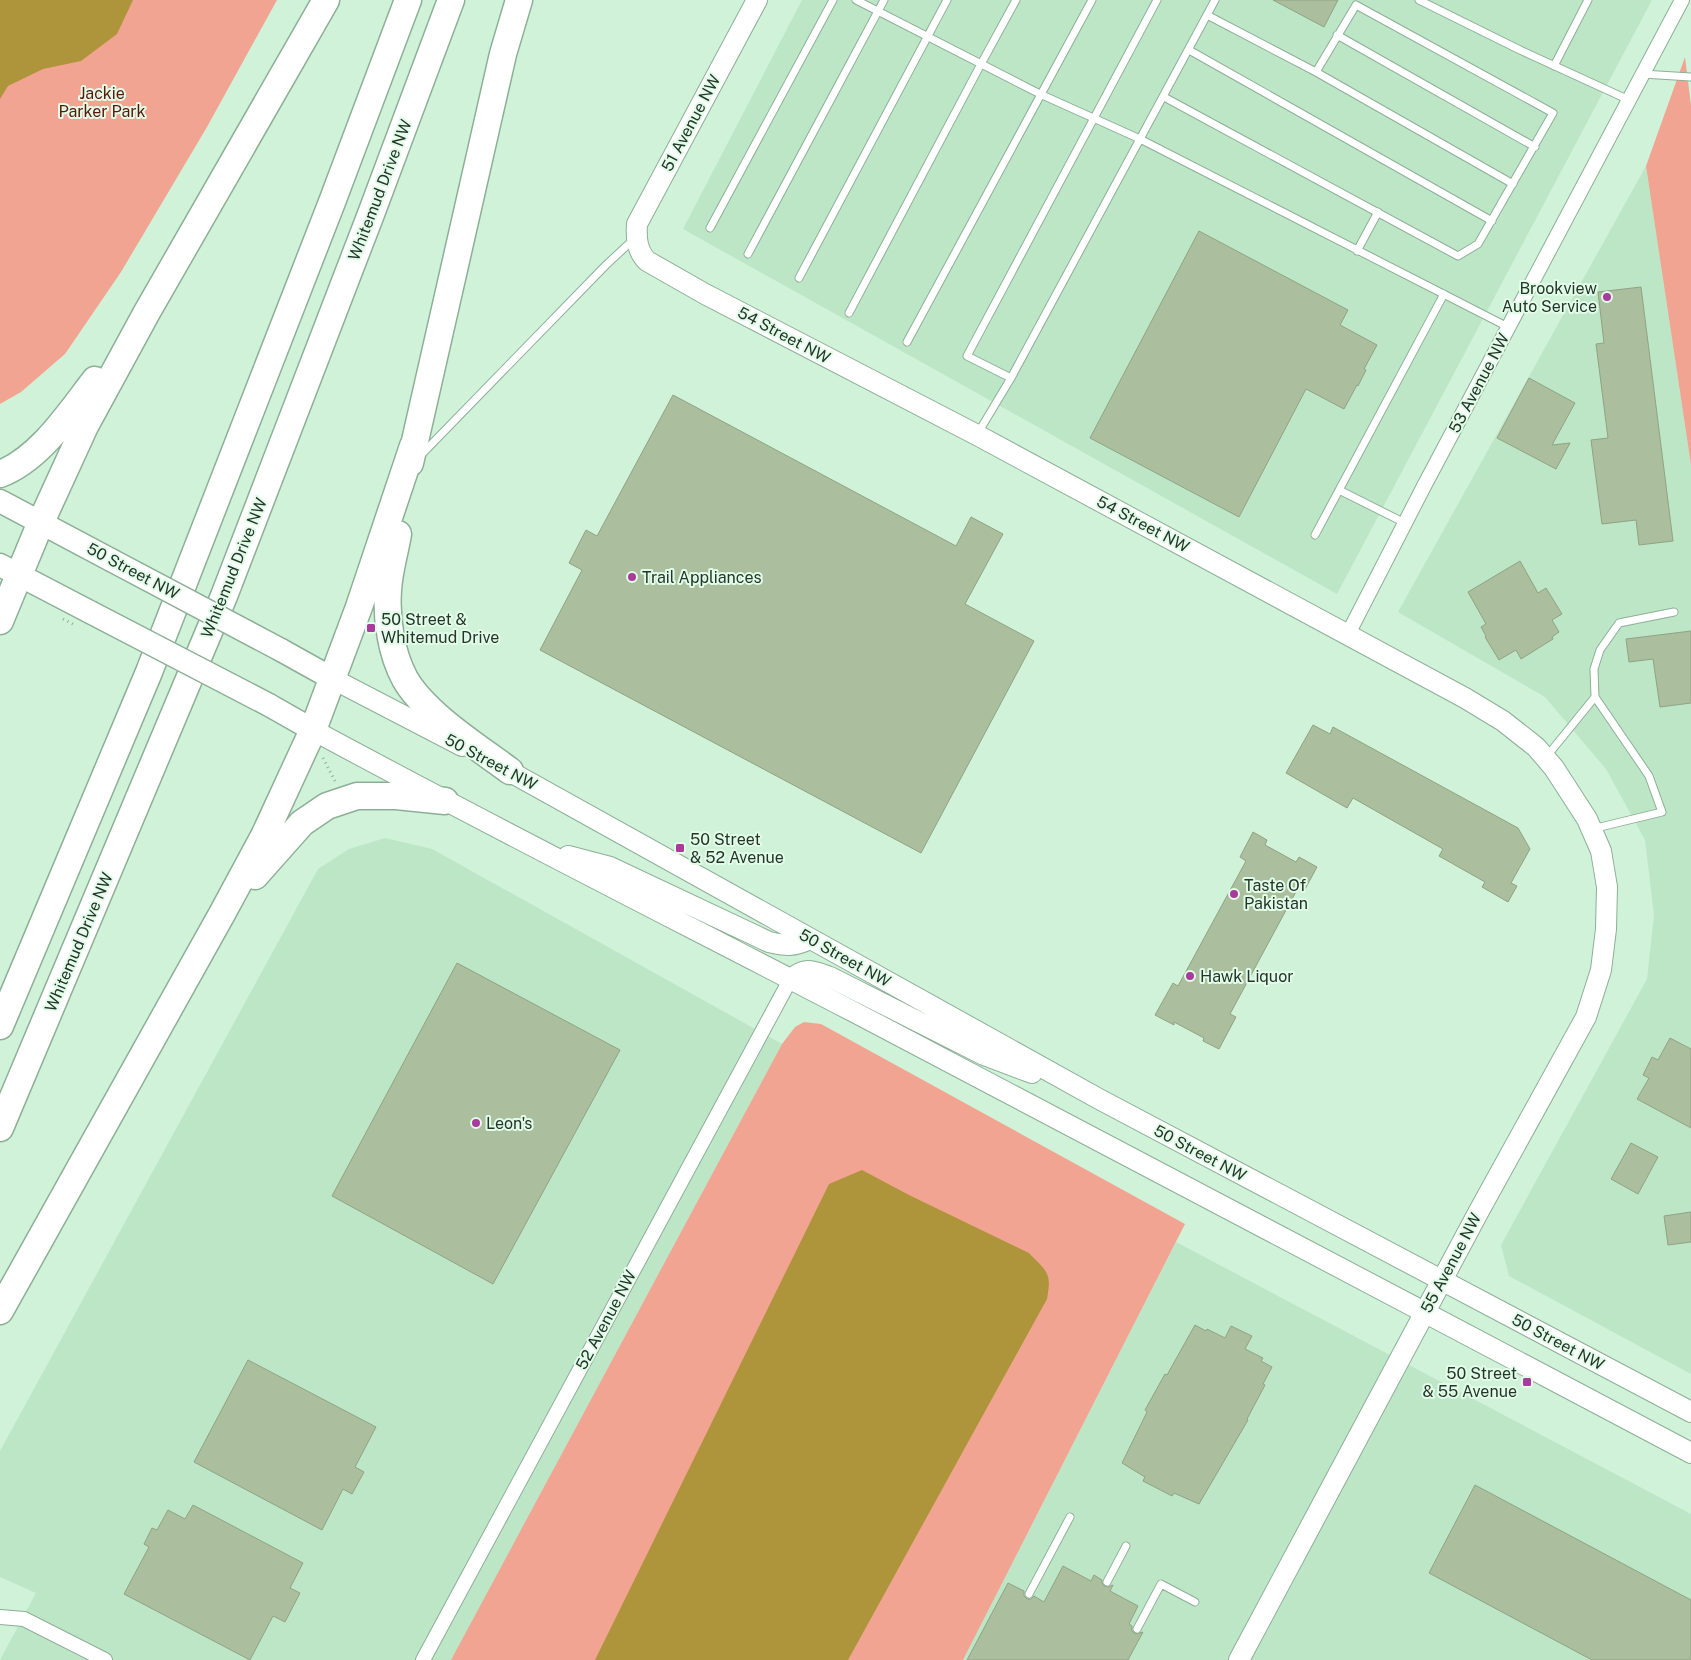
<svg xmlns="http://www.w3.org/2000/svg" width="1691" height="1660" viewBox="0 0 1691 1660" font-family="'Public Sans',sans-serif">
<rect width="100%" height="100%" fill="#cff2d8"/>
<path fill="#bde6c7" d="M802,0h850l-315,594 -654,-365z
M1646,166l45,299v909l-182,-98 -8,-31 146,-266 7,-64 -9,-75 -39,-71 -61,-72 -147,-85z
M385,838l47,11 350,195 -219,408 -106,208h-457l36,-67 -36,-16v-126l318,-582 31,-20z
M1176,1242l515,272v146h-728z"/>
<path fill="#f2a493" d="M0,0h277l-70,127 -86,145 -56,82 -44,38 -21,12z
M1685,57l6,48v360l-45,-299z
M804,1022l17,2 364,200 -222,436h-512l331,-616 13,-17z"/>
<path fill="#ae943a" d="M0,0h133l-16,34 -36,27 -38,8 -35,17 -8,13z
M862,1170l47,25 120,58c18,19 23,19 18,46l-199,361h-253l234,-476z"/>
<path fill="#abbf9e" stroke="#8fa382" d="M1273,0h65l-14,27z
M1199,231l149,79 -8,15 37,20 -13,24 2,1 -8,16 -1,-1 -13,24 -38,-20 -67,128 -149,-79z
M1641,287l32,254 -34,4 -3,-25 -34,4 -11,-84 17,-2 -12,-94 8,-1 -6,-51z
M1529,378l46,25 -23,42 18,-2 -14,26 -59,-31z
M673,395l283,151 15,-29 32,17 -38,70 69,37 -113,212 -381,-203 42,-80 -13,-7 17,-33 11,6z
M1520,561l18,32 8,-5 16,26 -10,6 7,12 -7,5 1,2 -32,20 -5,-9 -17,10 -14,-23 1,-1 -5,-9 5,-3 -18,-32z
M1691,631v72l-31,4 -7,-48 -24,3 -3,-23z
M1313,725l17,9 3,-7 185,101 12,21 -19,34 6,3 -9,16 -26,-15 3,-5 -46,-26 4,-7 -90,-51 -6,10 -61,-35z
M1253,832l14,8 -2,5 31,17 3,-5 18,10 -13,24 -6,-3 -68,126 6,3 -17,32 -16,-8 1,-3 -30,-16v3l-19,-10 18,-32 5,3 68,-125 -6,-4z
M457,963l163,87 -127,234 -161,-88z
M1670,1038l21,11v79l-54,-29 12,-21 -6,-3 9,-18 6,3z
M1631,1143l27,14 -20,37 -27,-15z
M1691,1212v30l-23,3 -4,-29z
M1195,1325l11,6 1,-2 18,9 6,-12 21,10 -7,13 18,9 -2,3 11,6 -9,17 2,1 -18,34 1,1 -49,84 -25,-11 -2,3 -29,-15 2,-4 -23,-14 25,-51 -2,-2 20,-36 2,1z
M248,1360l128,67 -21,40 9,5 -12,22 -9,-5 -21,41 -128,-68z
M1475,1485l216,115v60h-99l-163,-87z
M193,1505l110,58 -13,25 10,5 -15,29 -12,-6 -23,44 -126,-66 25,-47 -5,-3 8,-16 5,2 11,-20 17,9z
M1063,1566l28,15 3,-6 8,5v3l2,3 4,1 5,-2 -3,6 28,15 -9,18 3,2v5l3,3 8,-2 -15,28h-161l41,-77 16,8v5l3,3h4l3,-3 10,6z"/>
<g fill="none" stroke-linecap="round" stroke-linejoin="round">
<g stroke="#8daf96" stroke-width="9">
<path id="lane" d="M856,0l184,94 100,45 368,188
M1419,0l101,50 109,50
M1207,15l109,57
M1337,35l198,112
M1189,50l303,171
M1554,66l34,-66
M1642,74l49,3
M1164,97l294,159 20,-12 75,-131 -197,-108 -40,67 197,112
M710,228l123,-228
M1357,251l21,-39
M748,254l136,-254
M799,278l148,-278
M849,313l132,-249 35,-64
M907,342l185,-342
M1011,378l-44,-22 190,-356
M978,433l33,-55 204,-378
M420,456l186,-191 28,-26
M1339,490l66,33
M1315,535l129,-241
M1595,697l-1,-28 6,-19 19,-27 55,-11
M1547,756l48,-59 54,79 13,36 -70,17
M1107,1582l19,-36
M1029,1594l41,-77
M1137,1629l24,-45 34,18"/>
</g>
<g stroke="#8daf96" stroke-width="16">
<path id="street" d="M1348,634l75,-146 259,-488
M0,1617l24,2 81,41
M423,1660l367,-680"/>
</g>
<g stroke="#8daf96" stroke-width="22">
<path id="secondary" d="M757,0l-120,224c-1,14 0,27 10,37l58,33 272,141 488,263 38,23 33,26 18,21 33,51 14,32 6,36 -1,42 -5,41 -15,47 -107,194 -240,449
M333,679l129,67
M313,730c179,97 360,188 541,282 280,146 558,294 837,441
M498,765l601,334 592,313
M568,856l42,11 159,75c17,4 24,5 41,-3
M790,980c15,-14 23,-9 40,-3l154,78 48,18"/>
</g>
<g stroke="#8daf96" stroke-width="25">
<path id="primary" d="M0,501l111,59
M0,565l90,47
M281,650l52,29
M269,705l44,25"/>
</g>
<g stroke="#8daf96" stroke-width="29">
<path id="highway" d="M410,463l93,-409 16,-54
M0,474c40,-15 70,-62 95,-94
M398,534c-3,18 -9,37 -10,56 -2,29 3,63 17,89 20,35 73,68 105,92
M0,621l41,-99 44,-96 62,-114 179,-312
M255,876l47,-53 25,-17 30,-10h39l49,5
M0,1026l149,-354 183,-470 76,-202
M0,1128l224,-532 147,-382 80,-214
M0,1311l223,-399 41,-76 49,-106 46,-123 54,-161"/>
</g>
<path stroke="#92ad99" stroke-width="3" stroke-dasharray="1 4" stroke-linecap="butt" d="M323,758l12,23"/>
<use href="#lane" stroke="#fff" stroke-width="7"/>
<use href="#street" stroke="#fff" stroke-width="14"/>
<use href="#secondary" stroke="#fff" stroke-width="20"/>
<use href="#primary" stroke="#fff" stroke-width="22"/>
<use href="#highway" stroke="#fff" stroke-width="26"/>
<g stroke="#8daf96" stroke-width="25" stroke-linecap="butt">
<path id="primary-bridge" d="M111,560l170,90
M90,612l179,93"/>
</g>
<path stroke="#92ad99" stroke-width="3" stroke-dasharray="1 4" stroke-linecap="butt" d="M63,619l12,6"/>
<use href="#primary-bridge" stroke="#fff" stroke-width="22"/>
</g>
<g fill="#a83b9b" stroke="#e1fde8" stroke-width="2">
<circle cx="1607" cy="297" r="5"/>
<circle cx="632" cy="577" r="5"/>
<rect x="366" y="623" width="10" height="10" rx="2.5"/>
<rect x="675" y="843" width="10" height="10" rx="2.5"/>
<circle cx="1234" cy="894" r="5"/>
<circle cx="1190" cy="976" r="5"/>
<circle cx="476" cy="1123" r="5"/>
<rect x="1522" y="1377" width="10" height="10" rx="2.5"/>
</g>
<g text-anchor="middle" dominant-baseline="central" stroke-width="4" stroke-linejoin="round" paint-order="stroke">
<g font-size="16" fill="#5b170a" stroke="#e1fde8">
<text x="102" y="93">Jackie<tspan x="102" dy="18">Parker Park</tspan></text>
</g>
<g font-size="16" fill="#26342a" stroke="#e1fde8">
<text transform="translate(691 123) rotate(-62)">51 Avenue NW</text>
<text transform="translate(380 190) rotate(-69)">Whitemud Drive NW</text>
<text transform="translate(784 335) rotate(28)">54 Street NW</text>
<text transform="translate(1479 383) rotate(-62)">53 Avenue NW</text>
<text transform="translate(1143 524) rotate(28)">54 Street NW</text>
<text transform="translate(234 568) rotate(-68)">Whitemud Drive NW</text>
<text transform="translate(133 571) rotate(28)">50 Street NW</text>
<text transform="translate(491 762) rotate(28)">50 Street NW</text>
<text transform="translate(79 942) rotate(-67)">Whitemud Drive NW</text>
<text transform="translate(845 958) rotate(29)">50 Street NW</text>
<text transform="translate(1200 1153) rotate(28)">50 Street NW</text>
<text transform="translate(1451 1263) rotate(-62)">55 Avenue NW</text>
<text transform="translate(606 1320) rotate(-62)">52 Avenue NW</text>
<text transform="translate(1558 1342) rotate(28)">50 Street NW</text>
</g>
<g font-size="16" fill="#26342a" stroke="#e1fde8" text-anchor="start">
<text x="1597" y="288" text-anchor="end">Brookview<tspan x="1597" dy="18">Auto Service</tspan></text>
<text x="642" y="577">Trail Appliances</text>
<text x="381" y="619">50 Street &amp;<tspan x="381" dy="18">Whitemud Drive</tspan></text>
<text x="690" y="839">50 Street<tspan x="690" dy="18">&amp; 52 Avenue</tspan></text>
<text x="1244" y="885">Taste Of<tspan x="1244" dy="18">Pakistan</tspan></text>
<text x="1200" y="976">Hawk Liquor</text>
<text x="486" y="1123">Leon's</text>
<text x="1517" y="1373" text-anchor="end">50 Street<tspan x="1517" dy="18">&amp; 55 Avenue</tspan></text>
</g>
</g>
</svg>
